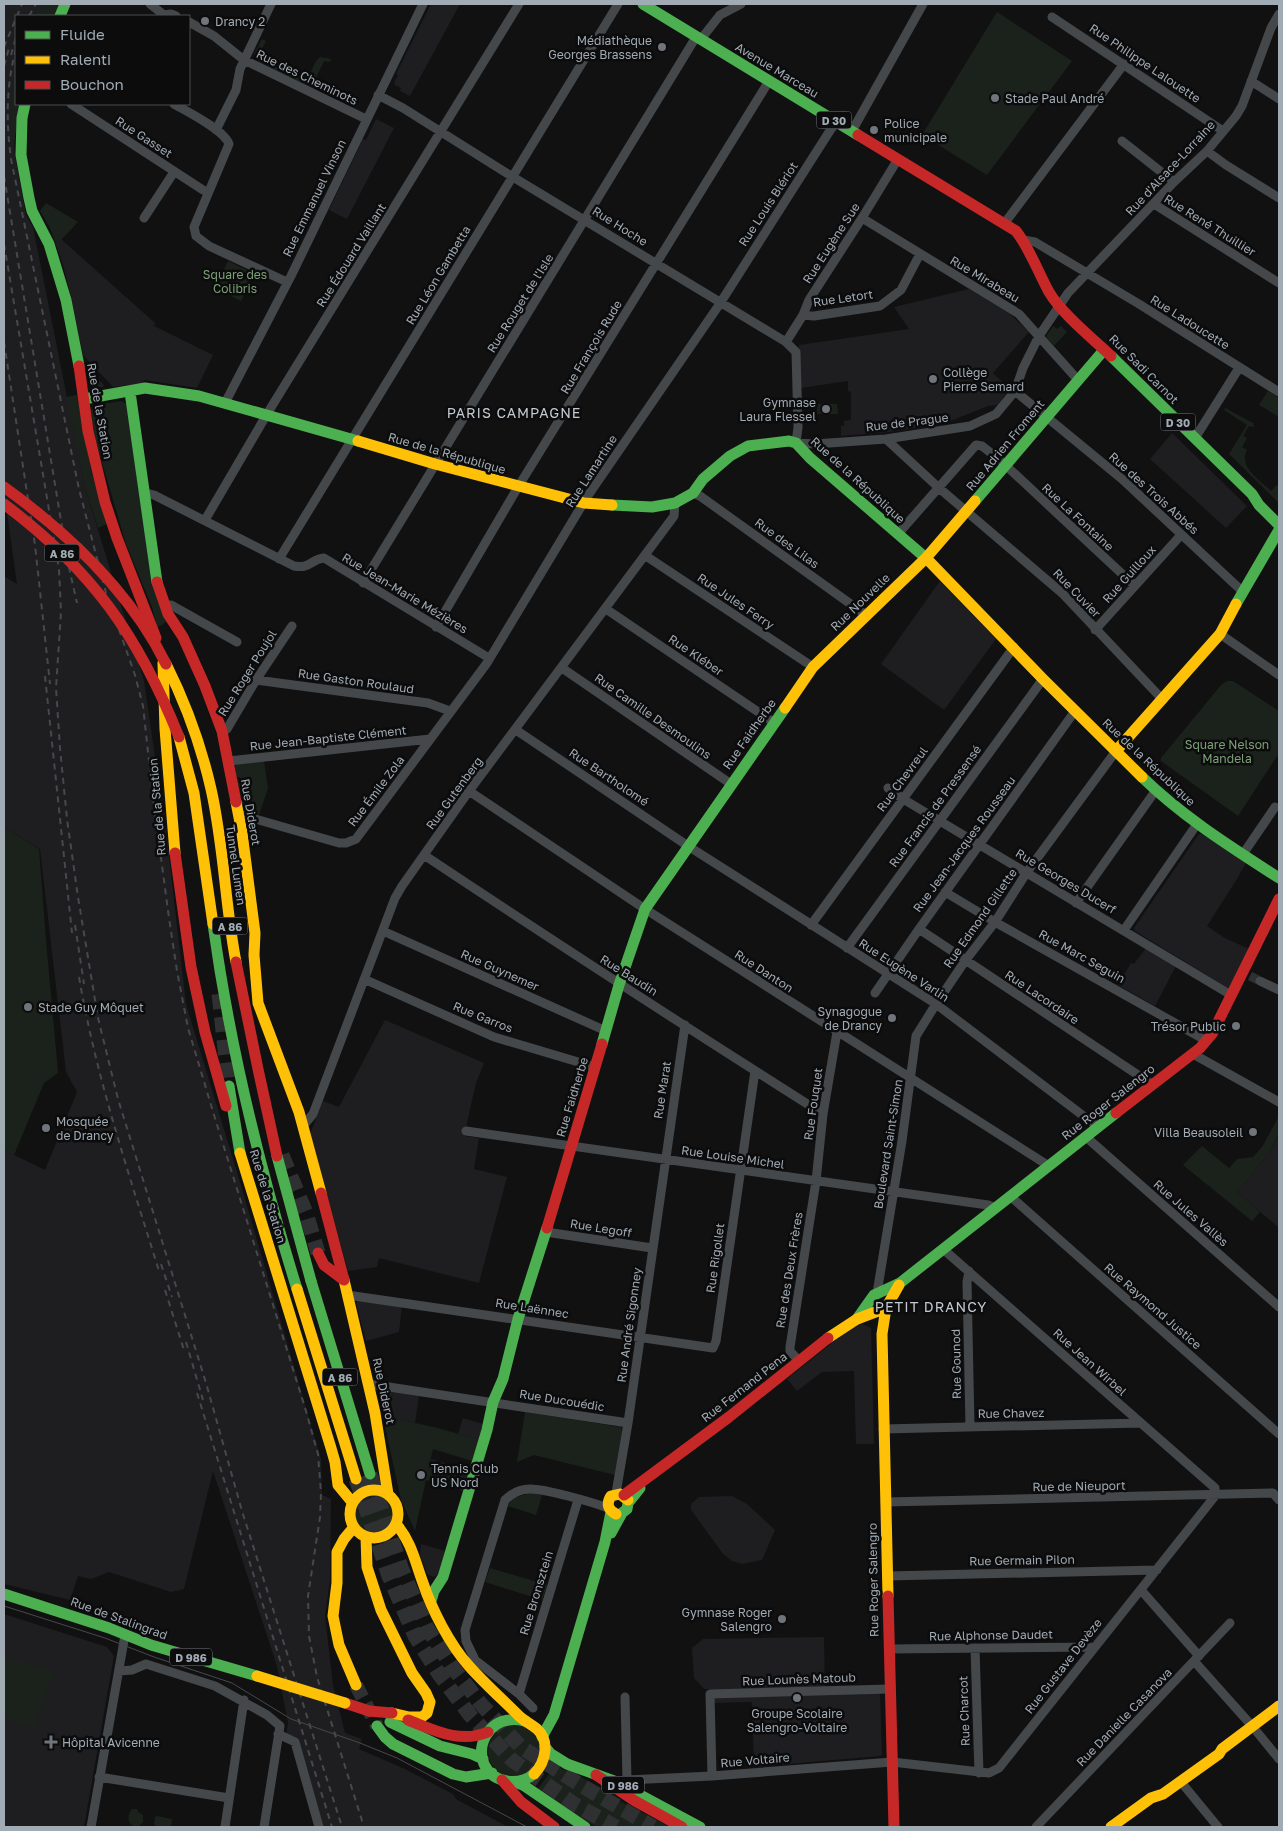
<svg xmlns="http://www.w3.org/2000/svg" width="1283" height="1831" viewBox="0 0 1283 1831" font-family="'Golos Text',sans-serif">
<rect width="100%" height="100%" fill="#111112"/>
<path fill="#1e1e20" d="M4,4h57l-7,12h-38v88h4l-6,37v9l12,65 7,12 52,260 59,194 23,158 19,165 51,168 84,287 1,36 9,4 -1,81 -5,36 8,69 12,48 17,6 -3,10 46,20 48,25 3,5 52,28h-187l-21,-73 -14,-19 2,-12 -11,-57 -64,-195 -29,118 -13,3 -62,-20 -18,7 -13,-3 -8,24 -66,-16v-434l41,20 32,-78 -11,-20 -26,-223 -36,-22v-251l13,8 -13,-92z
M431,4h29l-50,92 -10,-5 1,-3 -6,-3 -1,-3 4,-7 -2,-1z
M376,119l18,9 -47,91 -18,-9 34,-71 3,1z
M61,239l94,84 -1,3 59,29 -16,33 -52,-8 -6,4 -26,3 -30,-32 -12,-58 -8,-32 -8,-23z
M969,289l41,25 19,18 -36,41 17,16 -13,16 -9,1 -45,18 -54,8 -48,4v-10h3v-5l7,-1v-28l-3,-1v-10l-47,7 -2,-43 110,-16 -15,-22z
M1172,433l75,73 -21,22 -76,-69z
M940,581l56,58 -52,71 -63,-46z
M1199,834h3l45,27 -10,18 -30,47 16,11 26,12 -18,37 -3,2 -93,-57 -1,-3z
M1146,948l30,18 -21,40 -37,-21 13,-22 3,1z
M385,1020l99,43 -8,20 -12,53 15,2 -5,31 33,8 -28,106 -100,-25 -2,9 -29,4 -38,-137 13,-33 16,6z
M1279,1135v93l-42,-36 32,-39z
M358,1300l44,6 -3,26 -33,9 -10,-38z
M858,1322l13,6 3,116h-18l-2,-73 -32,1 -25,19 -10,-12z
M393,1392l26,4 -4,27 -27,-6z
M463,1418l20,6 -4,16 -21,-6z
M431,1459l38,12 -3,10 -38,-11z
M732,1496l15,8 28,26 -13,30 -20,4 -10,-3 -9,-7 -32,-44v-6l8,-7z
M421,1544l24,7 -7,24 -5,2 -6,-3 -7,-19z
M4,1614l103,33 7,9 -30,171h-80z
M824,1637l1,54 55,2 2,61 -2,2 -126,11 -2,-65 -38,1v-14h-10l-10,-11 -2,-30 11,-9z"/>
<path fill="#1b221c" d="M41,4h20l-7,12h-20z
M997,12l75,49 -85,114 -65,-40z
M262,39l4,2 -6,12 2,6 11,5 -2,4 -12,-6 -5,-8z
M320,57l11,2 -1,3 -6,-1 -11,23 4,2 -1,4 -43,-21 2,-4 32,15 9,-19z
M16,66v38h3l-5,41c-4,-28 -3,-52 2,-79z
M46,203l32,19 -16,17 -7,3 -5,-14 -10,-17z
M228,261l27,13 -14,27 -26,-13z
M1053,326l4,3 4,-3 6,6 -13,14 -7,-8v-3z
M87,369l17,16 -1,2 -7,1 -7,-4z
M1268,391l11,7v19l-20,-12z
M77,395l14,75 16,54 -9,4 -13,-41 -19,-90z
M121,401l6,3 40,217 -5,4 -5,2 -5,-20 -26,-63 -30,-102 -6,-31 3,-5 3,-1z
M817,404h20l1,10h-21z
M1225,408l28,15 1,4 -5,-1 -6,10 4,2 -5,9 5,3c-9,17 13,30 24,41l6,-6 2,2v16l-50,-49 18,-29 -23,-15z
M1227,681h6l46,30v42l-41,63 -77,-55v-3l60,-73z
M264,761l4,27 -9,27 -14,-4 -3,-3 -5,-29h3v-2h-4l-1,-10 1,-3z
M4,827l35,22 7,91 12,133 -14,10 -30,72 -10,-5z
M1279,1116v18l-10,19 -32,39 23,20 -8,9 -69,-56 19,-19 27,22 8,-9 16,-2 9,-10z
M383,1391l10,1 -5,25 50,11 41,12 -7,21 -39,-12 -5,21 38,11 -3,10 -37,-11 -11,51 -14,-31 -18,-83 -2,-23z
M525,1412l95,15 2,2 -7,46 -81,-20 -17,7z
M529,1493l13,2 -6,20 -28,-9 4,-7z
M355 1514a19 19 0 1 1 38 0a19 19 0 1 1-38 0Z
M490,1568l57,17 -5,15 -57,-18z
M4,1656l50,17 -21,54 -29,-10z
M488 1751a26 26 0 1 1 52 0a26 26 0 1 1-52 0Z
M555,1766l25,10 38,24 52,27h-73l-27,-14 -33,-23z
M132,1809h5l1,3 5,3v7l-4,4h-6c-6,-3 -6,-12 -1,-17z
M157,1816l15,3 -1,8 -15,-1 -2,-2 1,-7z"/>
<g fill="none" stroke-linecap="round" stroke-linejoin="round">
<path stroke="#2e3032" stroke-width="9" stroke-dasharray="9 4.5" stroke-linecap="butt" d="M1250,976l10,5"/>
<path stroke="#2e3032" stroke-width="14" stroke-dasharray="14 7" stroke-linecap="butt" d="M356,1685l21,41"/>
<path stroke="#2e3032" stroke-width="15" stroke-dasharray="15 8" stroke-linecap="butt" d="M219,994l10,92
M282,1155l24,58 12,40
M370,1474l32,96 25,58 24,37 29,38 41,44 61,39 71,41
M356,1479l33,97 26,60 24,38 31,41 42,45 62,44 42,23"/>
<path stroke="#45484a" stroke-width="9" d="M150,4l14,11 7,-1 5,2
M1052,17l171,114
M189,22l25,14 30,24 122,59
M701,39l19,-24 21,-11
M1251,81l28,18
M378,95l25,13 105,66 278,168 10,10 2,75 -2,16 19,1 71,-5 84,-13 26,-12 19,-23 8,-23 16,-32 29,-43 106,-111 33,-31 29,-35 6,-10 29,-78 8,-14
M71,104l132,86
M174,104c14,8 50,26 55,40l-35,83 2,9 13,10 78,36
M216,130l20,-40 4,-21 31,-65
M852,131l71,-127
M1122,141l52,41
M1207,151l19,14 53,33
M1154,204l125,79
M144,218l30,-46
M862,218l157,96 59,66
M1004,224l120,-160
M1023,240l12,2 104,62 140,88
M803,315l11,1 66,-10 21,-16 19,-36
M786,342l17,-27 6,-15 53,-82 36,-59
M1015,391l107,88 120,112
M225,403l66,-127 132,-272
M1195,438l44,-70
M886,439l53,49 123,105 101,107
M146,493l8,2 140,71c17,3 17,-7 30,-8l165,100
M693,493l7,3 166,119
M205,520l62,-106 252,-410
M898,534l78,-89 6,1 18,14 135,126
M646,556l167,111
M279,559l339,-555
M363,583l333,-546
M165,606l6,-1 66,37
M606,609l167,113
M436,627l82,-140 251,-406
M1095,630l86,-95
M1220,634l59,41
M562,668l169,116
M256,680l172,23 22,8
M516,730l172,116 248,158 162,123
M222,731l5,-2 29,-49 36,-54
M229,761l201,-22
M888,788l15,11 328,196
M469,791l176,118 404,257
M238,814l101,29h7l10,-4 131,-176 100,-166 132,-192 112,-176 6,-7
M1243,854l32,-47
M424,855c132,88 265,174 399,259
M945,892l50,30 212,119
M1076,903l80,-113
M811,925l203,-278
M919,929l234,156
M1124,930l73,-106
M383,931l223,100
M847,948l196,-269
M364,979l130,58 101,30
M1260,981l19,9
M875,993l44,-64 156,-218
M1193,1054l86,48
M303,1126l10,-12 82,-216 7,-12 67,-95 205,-275 1,-13
M466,1131l522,74 7,3
M1086,1137l193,170
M1010,1196l269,238
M546,1232l106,16
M943,1249l272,239v8
M969,1271l-2,11 3,145
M877,1293l25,-152 14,-105 20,-32 29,-43 30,-39 32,-50 89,-121
M347,1295l366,53 3,-7 39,-270
M799,1361l-9,-10v-4l26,-166 7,-67 14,-82
M369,1384l259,39
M883,1429l257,-6
M616,1493l12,-70 57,-398
M885,1502l388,-9 6,7
M887,1576l270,-6
M1141,1590l58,66
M975,1648l4,125
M889,1649l205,-2
M1194,1661l58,65
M119,1671l13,-1 14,-6 69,22 52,29 13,11 -16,101
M519,1694l59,-194
M625,1697l2,83
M533,1708l-14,-14 -44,-34 -9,-19 -1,-11 40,-130c7,-7 15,-11 25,-11 16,0 62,13 78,19
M1257,1732l22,27
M278,1734l17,8 24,85
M712,1776l-2,-82 180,-5
M99,1777l130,21
M1181,1782l37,45
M622,1784l5,-4 85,-4 180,-14 97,11 10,-5 216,-272
M91,1827l34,-192
M225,1827l19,-127
M1036,1827l194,-204"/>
<path stroke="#4caf50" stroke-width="11" d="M643,4l215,131
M60,16l5,-12
M25,104l-3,14 -1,37 8,43 3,13 17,33 17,56 13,66
M1111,356l141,138 7,11 20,20
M130,392l27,190
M84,399l61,-11 54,8 159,45
M975,501l129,-151
M612,505l40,2 23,-4 18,-10 10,-14 27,-23 18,-10 41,-5 7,2 14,15 117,101
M1236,604l43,-74
M1142,777c41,40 89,70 137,101
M213,924c17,124 47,246 84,365
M602,1044l17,-59 26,-76 140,-201
M229,1086l11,67
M311,1281l59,193
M857,1319l17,-24 26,-12 216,-170
M611,1533l11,-20 5,-4 1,-6 12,-15
M4,1594l105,34 42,17 106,31
M431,1601l3,-10 9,-14 44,-147 6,-28 10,-23 15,-60 29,-91
M525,1721c-5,-1 -11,-2 -16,-1 -20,2 -33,25 -25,44 9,20 35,22 50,10
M390,1722l50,24 32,8 11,5
M377,1726l8,11 8,7 60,30 13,3 26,-4
M542,1737l12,-22 51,-173 6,-30
M545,1747l6,7 16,10 47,17 86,46
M515,1782l8,3 62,42"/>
<path stroke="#ffc107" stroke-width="11" d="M358,441l77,23 149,39 28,2
M927,559l116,120 99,98
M163,663l2,66 10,124
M785,708l28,-41 113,-109 49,-57
M179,737l15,56 19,131
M1116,751l104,-117 16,-30
M236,802l6,31 13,100 -1,22 4,48 41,109 22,81
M240,1153l91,295 4,14 3,23 14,17
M344,1280l31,133 13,81
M297,1289l59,190
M828,1338l29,-19 29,-11
M350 1514a24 24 0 1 1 48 0a24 24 0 1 1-48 0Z
M616,1514c-8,-4 -10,-10 -5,-18l9,-2 8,6
M396,1524c15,17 19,37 27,59 9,27 27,62 46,83 15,17 33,33 49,49 6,6 13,9 19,14 13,12 9,33 -3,45
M354,1527l-10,12 -7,13v31l-4,33 6,29 17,40
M366,1537l1,30 14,43 31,63 14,20 4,9 -3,11 -5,4h-13l-17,-4
M888,1596l-6,-262 4,-26 13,-23
M1111,1827l40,-29 12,-4 56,-40 3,-5 57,-43"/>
<path stroke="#c62828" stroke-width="11" d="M858,135l158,96c14,18 22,41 33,61 13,22 43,46 62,64
M79,366l9,65 17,71 12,36 39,100
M157,582l11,32 15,23 22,49 17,45 14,71
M175,853l16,114 14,65 21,74
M1116,1113l84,-65 12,-14 67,-135
M321,1193l23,87
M547,1228l55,-184
M318,1253l6,12 20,15
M624,1495l105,-78 99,-79
M888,1596l6,231
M345,1703l24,8
M408,1720c26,10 52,24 80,12
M596,1775l39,26 47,26
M502,1780l19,22 33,25"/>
<path stroke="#46484b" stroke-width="1" d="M4,1606l101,32 49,19 78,26 59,36 69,24 37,15 130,69"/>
<path stroke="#46484b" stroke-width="2" stroke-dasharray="6 5" stroke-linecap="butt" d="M29,16l7,-12
M4,47l18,-43
M16,49c-10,37 -10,73 -5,110l68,330 27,104 29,82 8,31 10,92 16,120 8,53 11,57 26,87 92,296 12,43 3,39 -1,24 -12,79 1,40 8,41 47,150
M11,55l5,-18
M4,66l5,-18
M4,176l64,387 9,40
M4,244l55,325 2,43 -5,76 4,60 7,71 11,78 20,121 20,81 88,284 36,128 100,316
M4,342l31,203 15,139
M45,676l27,257
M75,925l9,59
M79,977c17,100 50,197 80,294
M161,1264l11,33
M165,1290l19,60
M186,1342l17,58
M197,1393l135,434"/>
<path stroke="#4caf50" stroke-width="11" d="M277,1156l34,125"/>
<path stroke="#ffc107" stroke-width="11" d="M166,664c20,40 35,81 45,125 13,57 14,116 25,173
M257,1676l88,27"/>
<path stroke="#c62828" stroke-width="11" d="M4,487c65,47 126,104 162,177
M4,504c88,66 134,131 175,233
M236,962l22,107 19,87
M369,1711l23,2"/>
</g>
<g fill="#6f757b" stroke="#0c0c0d" stroke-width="2">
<circle cx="205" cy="21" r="5"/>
<circle cx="662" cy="47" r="5"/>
<circle cx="995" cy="98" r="5"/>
<circle cx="874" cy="130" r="5"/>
<circle cx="933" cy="379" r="5"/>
<circle cx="826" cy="409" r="5"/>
<circle cx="28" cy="1007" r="5"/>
<circle cx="892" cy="1018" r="5"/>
<circle cx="1236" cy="1026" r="5"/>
<circle cx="46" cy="1128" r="5"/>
<circle cx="1253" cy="1132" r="5"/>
<circle cx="421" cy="1475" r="5"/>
<circle cx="782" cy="1619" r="5"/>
<circle cx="797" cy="1698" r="5"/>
<path d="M48.5 1734.5h5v5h5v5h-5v5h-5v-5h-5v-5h5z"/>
</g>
<g text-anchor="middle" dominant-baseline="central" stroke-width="5" stroke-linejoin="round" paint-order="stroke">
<g fill="#0c0c0d" stroke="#747b82" stroke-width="1">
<rect x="816.5" y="111.5" width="35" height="17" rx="4"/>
<rect x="1160.5" y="413.5" width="35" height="17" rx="4"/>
<rect x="44.5" y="544.5" width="35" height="17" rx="4"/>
<rect x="212.5" y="917.5" width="35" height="17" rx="4"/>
<rect x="322.5" y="1368.5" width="35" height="17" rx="4"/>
<rect x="170" y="1648.5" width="42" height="17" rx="4"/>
<rect x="602" y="1776.5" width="42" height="17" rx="4"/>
</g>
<g font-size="11" font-weight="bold" fill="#a1abb4">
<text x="834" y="120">D 30</text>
<text x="1178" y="422">D 30</text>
<text x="62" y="553">A 86</text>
<text x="230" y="926">A 86</text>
<text x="340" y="1377">A 86</text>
<text x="191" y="1657">D 986</text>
<text x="623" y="1785">D 986</text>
</g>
<g font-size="12" fill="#a1abb4" stroke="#0c0c0d" text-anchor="start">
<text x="215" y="21">Drancy 2</text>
<text x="652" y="40" text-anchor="end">Médiathèque<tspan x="652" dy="14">Georges Brassens</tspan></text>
<text x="1005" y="98">Stade Paul André</text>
<text x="884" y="123">Police<tspan x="884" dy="14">municipale</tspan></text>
<text x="943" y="372">Collège<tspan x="943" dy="14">Pierre Semard</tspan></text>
<text x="816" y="402" text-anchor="end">Gymnase<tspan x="816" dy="14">Laura Flessel</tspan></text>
<text x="38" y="1007">Stade Guy Môquet</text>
<text x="882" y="1011" text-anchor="end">Synagogue<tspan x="882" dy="14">de Drancy</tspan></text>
<text x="1226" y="1026" text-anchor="end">Trésor Public</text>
<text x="56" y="1121">Mosquée<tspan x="56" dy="14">de Drancy</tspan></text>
<text x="1243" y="1132" text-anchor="end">Villa Beausoleil</text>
<text x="431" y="1468">Tennis Club<tspan x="431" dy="14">US Nord</tspan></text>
<text x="772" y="1612" text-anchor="end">Gymnase Roger<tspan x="772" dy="14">Salengro</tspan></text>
<text x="797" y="1713" text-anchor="middle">Groupe Scolaire<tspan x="797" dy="14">Salengro-Voltaire</tspan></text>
<text x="62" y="1742">Hôpital Avicenne</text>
</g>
<g font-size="12" fill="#a1abb4" stroke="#0c0c0d">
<text transform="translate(1145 63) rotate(34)">Rue Philippe Lalouette</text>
<text transform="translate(777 70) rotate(31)">Avenue Marceau</text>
<text transform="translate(307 77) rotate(26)">Rue des Cheminots</text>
<text transform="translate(144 137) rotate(33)">Rue Gasset</text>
<text transform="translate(1170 168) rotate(-47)">Rue d'Alsace-Lorraine</text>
<text transform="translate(314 198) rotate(-64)">Rue Emmanuel Vinson</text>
<text transform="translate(768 204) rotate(-57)">Rue Louis Blériot</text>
<text transform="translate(1210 225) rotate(32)">Rue René Thuillier</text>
<text transform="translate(620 226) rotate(32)">Rue Hoche</text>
<text transform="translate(831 243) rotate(-57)">Rue Eugène Sue</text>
<text transform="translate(351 255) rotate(-58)">Rue Édouard Vaillant</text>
<text transform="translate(438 275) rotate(-59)">Rue Léon Gambetta</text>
<text transform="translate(985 279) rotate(31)">Rue Mirabeau</text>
<text transform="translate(843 298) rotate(-8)">Rue Letort</text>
<text transform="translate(520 303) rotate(-58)">Rue Rouget de l'Isle</text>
<text transform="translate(1190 322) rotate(32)">Rue Ladoucette</text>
<text transform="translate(591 347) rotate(-59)">Rue François Rude</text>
<text transform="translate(1144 369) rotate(45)">Rue Sadi Carnot</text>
<text transform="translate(100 411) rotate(80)">Rue de la Station</text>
<text transform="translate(907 422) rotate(-7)">Rue de Prague</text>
<text transform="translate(1005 445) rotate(-50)">Rue Adrien Froment</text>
<text transform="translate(447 453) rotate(16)">Rue de la République</text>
<text transform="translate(591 471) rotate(-57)">Rue Lamartine</text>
<text transform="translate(858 480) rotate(42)">Rue de la République</text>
<text transform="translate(1154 493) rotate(42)">Rue des Trois Abbés</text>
<text transform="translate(1078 517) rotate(43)">Rue La Fontaine</text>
<text transform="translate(787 543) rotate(36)">Rue des Lilas</text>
<text transform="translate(1129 574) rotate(-48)">Rue Guilloux</text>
<text transform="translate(405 593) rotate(31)">Rue Jean-Marie Mézières</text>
<text transform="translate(1077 593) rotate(46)">Rue Cuvier</text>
<text transform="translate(736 601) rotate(34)">Rue Jules Ferry</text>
<text transform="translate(860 602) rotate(-44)">Rue Nouvelle</text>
<text transform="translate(696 655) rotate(34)">Rue Kléber</text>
<text transform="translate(247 673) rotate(-58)">Rue Roger Poujol</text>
<text transform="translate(356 681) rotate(8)">Rue Gaston Roulaud</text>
<text transform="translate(653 716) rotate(35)">Rue Camille Desmoulins</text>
<text transform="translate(749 734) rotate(-55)">Rue Faidherbe</text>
<text transform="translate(328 738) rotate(-6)">Rue Jean-Baptiste Clément</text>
<text transform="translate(1149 762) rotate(43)">Rue de la République</text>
<text transform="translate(609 777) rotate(34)">Rue Bartholomé</text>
<text transform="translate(902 779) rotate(-54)">Rue Chevreul</text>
<text transform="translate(376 791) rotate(-53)">Rue Émile Zola</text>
<text transform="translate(454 793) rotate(-54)">Rue Gutenberg</text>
<text transform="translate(935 806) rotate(-54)">Rue Francis de Pressensé</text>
<text transform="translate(157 807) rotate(-95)">Rue de la Station</text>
<text transform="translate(251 812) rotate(80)">Rue Diderot</text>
<text transform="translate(964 844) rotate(-54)">Rue Jean-Jacques Rousseau</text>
<text transform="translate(236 865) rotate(82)">Tunnel Lumen</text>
<text transform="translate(1066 881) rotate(31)">Rue Georges Ducerf</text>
<text transform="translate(980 918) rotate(-55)">Rue Edmond Gillette</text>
<text transform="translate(1082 956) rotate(29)">Rue Marc Seguin</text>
<text transform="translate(500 970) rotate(24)">Rue Guynemer</text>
<text transform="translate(904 970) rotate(33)">Rue Eugène Varlin</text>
<text transform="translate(764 971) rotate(33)">Rue Danton</text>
<text transform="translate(629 975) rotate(32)">Rue Baudin</text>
<text transform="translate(1042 997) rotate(34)">Rue Lacordaire</text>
<text transform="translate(483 1017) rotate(22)">Rue Garros</text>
<text transform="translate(662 1090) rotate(-81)">Rue Marat</text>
<text transform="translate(572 1097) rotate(-73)">Rue Faidherbe</text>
<text transform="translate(1108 1102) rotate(-38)">Rue Roger Salengro</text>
<text transform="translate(813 1104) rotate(-82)">Rue Fouquet</text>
<text transform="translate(888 1144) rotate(-81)">Boulevard Saint-Simon</text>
<text transform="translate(733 1157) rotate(8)">Rue Louise Michel</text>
<text transform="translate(268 1196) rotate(73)">Rue de la Station</text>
<text transform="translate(1191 1213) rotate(41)">Rue Jules Vallès</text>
<text transform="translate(601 1228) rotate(9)">Rue Legoff</text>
<text transform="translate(715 1258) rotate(-82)">Rue Rigollet</text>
<text transform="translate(789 1270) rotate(-81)">Rue des Deux Frères</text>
<text transform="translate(1153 1306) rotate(41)">Rue Raymond Justice</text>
<text transform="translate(532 1308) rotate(9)">Rue Laënnec</text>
<text transform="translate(629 1325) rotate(-82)">Rue André Sigonney</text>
<text transform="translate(1090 1362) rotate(42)">Rue Jean Wirbel</text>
<text transform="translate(956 1364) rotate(-91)">Rue Gounod</text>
<text transform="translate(744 1387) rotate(-38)">Rue Fernand Pena</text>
<text transform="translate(384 1391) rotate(78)">Rue Diderot</text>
<text transform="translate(562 1400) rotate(9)">Rue Ducouédic</text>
<text transform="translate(1011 1413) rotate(-1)">Rue Chavez</text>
<text transform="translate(1079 1486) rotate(-1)">Rue de Nieuport</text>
<text transform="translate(1022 1560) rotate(-1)">Rue Germain Pilon</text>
<text transform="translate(873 1580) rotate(-91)">Rue Roger Salengro</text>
<text transform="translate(536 1593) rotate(-73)">Rue Bronsztein</text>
<text transform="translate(119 1618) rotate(20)">Rue de Stalingrad</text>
<text transform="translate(991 1635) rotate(-1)">Rue Alphonse Daudet</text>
<text transform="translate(1063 1666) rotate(-52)">Rue Gustave Devèze</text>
<text transform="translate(799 1679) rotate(-2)">Rue Lounès Matoub</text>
<text transform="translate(964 1711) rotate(-92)">Rue Charcot</text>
<text transform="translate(1124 1717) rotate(-46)">Rue Danielle Casanova</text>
<text transform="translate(755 1760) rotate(-5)">Rue Voltaire</text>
</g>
<g font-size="12" fill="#7da077" stroke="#0c0c0d">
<text x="235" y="274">Square des<tspan x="235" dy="14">Colibris</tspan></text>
<text x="1227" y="744">Square Nelson<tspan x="1227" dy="14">Mandela</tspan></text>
</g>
<g font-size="14" letter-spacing="1" fill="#c2c9d0" stroke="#0c0c0d">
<text x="514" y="412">PARIS CAMPAGNE</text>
<text x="931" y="1306">PETIT DRANCY</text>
</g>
</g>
<rect width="1283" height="1831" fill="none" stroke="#a1abb4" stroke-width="10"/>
<rect x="15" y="15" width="175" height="90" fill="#0c0c0d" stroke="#484c50"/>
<rect x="25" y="31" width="25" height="8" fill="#4caf50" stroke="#484c50"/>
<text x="60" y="40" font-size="15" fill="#a1abb4">Fluide</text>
<rect x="25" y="56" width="25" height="8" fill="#ffc107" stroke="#484c50"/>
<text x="60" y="65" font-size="15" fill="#a1abb4">Ralenti</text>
<rect x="25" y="81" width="25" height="8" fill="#c62828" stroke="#484c50"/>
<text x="60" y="90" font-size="15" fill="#a1abb4">Bouchon</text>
</svg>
